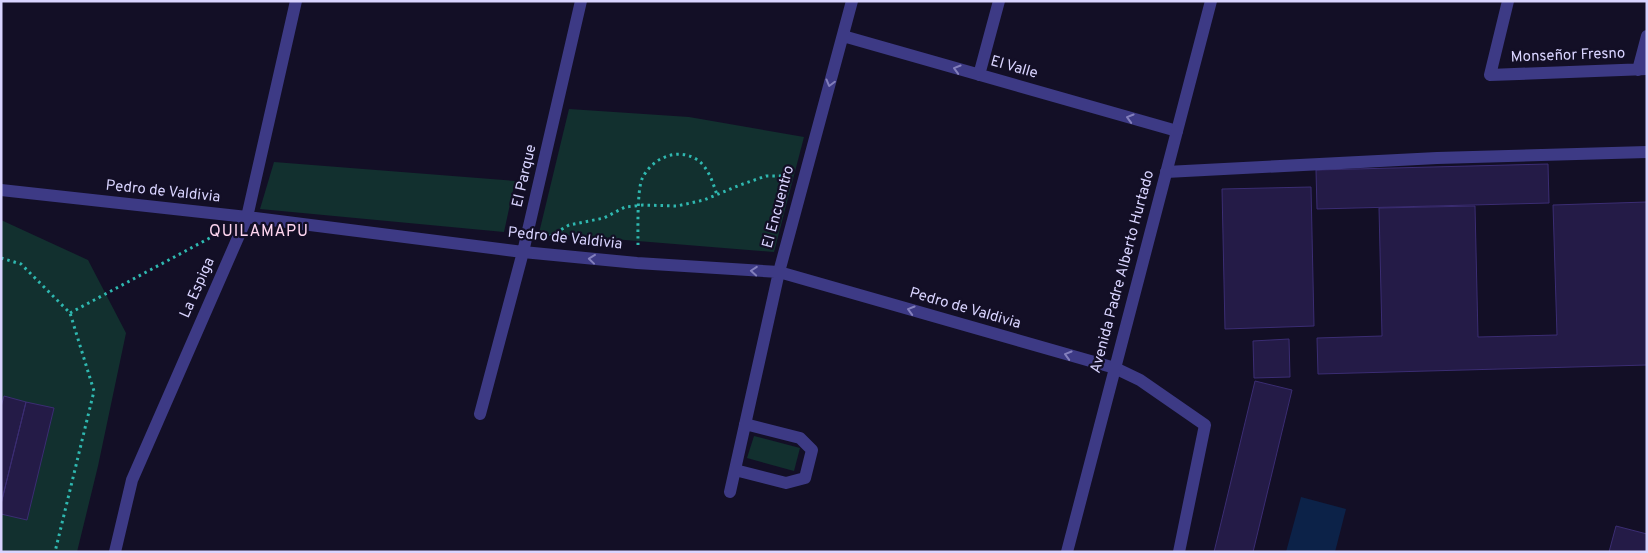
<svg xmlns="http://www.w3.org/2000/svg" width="1648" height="553" viewBox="0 0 1648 553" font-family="Overpass,sans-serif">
<rect width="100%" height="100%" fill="#130f26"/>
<path fill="#12302f" d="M569,109l120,8 115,20 -30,115 -235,-19z
M274,162l241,19 -11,51 -244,-23z
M1,220l87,40 38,73 -28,133 -21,86h-76z
M754,436l46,12 -6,23 -47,-13z"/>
<path fill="#0c2248" d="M1301,497l45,12 -11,43h-49z"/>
<path fill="#241b47" stroke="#3b2d73" d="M1548,164l1,39 -232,6 -1,-39z
M1311,187l3,139 -89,3 -3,-140z
M1647,202v163l-329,9 -1,-36 65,-2 -3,-128 96,-2 3,131 79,-2 -4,-130z
M1289,339l1,38 -36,1 -1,-37z
M1255,381l37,9 -39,162h-39z
M4,396l22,6 -25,102v-97z
M26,402l28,6 -27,112 -26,-6v-10z
M1616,526l31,8v18h-38z"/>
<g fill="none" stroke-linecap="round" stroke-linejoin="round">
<path stroke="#2fb8b0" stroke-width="3" stroke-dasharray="2.5 4" stroke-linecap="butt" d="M550,236l19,-11 35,-7 21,-11 18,-2 34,1 27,-6 36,-15 26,-9h21
M638,245c0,-15 -1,-54 4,-66 9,-20 34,-32 54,-20 12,7 17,24 21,36
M1,258l20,6 49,49 24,78 -39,161
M70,313l149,-80"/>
<path stroke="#3d3a85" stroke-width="12" d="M1166,172l271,-14 210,-6
M1115,368l25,12 65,45 -26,127"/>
<path stroke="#3d3a85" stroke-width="12" d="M1508,1l-18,74 157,-6
M843,36l334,95
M1638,70l9,-34
M979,75l20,-74
M1,190l246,27 276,35 114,11 142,9 336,96
M480,414l43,-162 58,-251
M735,470l51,13 19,-5 7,-28 -12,-12 -55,-14
M730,492l49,-220 73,-271
M115,552l17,-72 115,-263 49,-216"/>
<path stroke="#3d3a85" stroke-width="12" d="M1067,552l144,-551"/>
</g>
<defs><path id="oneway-chevron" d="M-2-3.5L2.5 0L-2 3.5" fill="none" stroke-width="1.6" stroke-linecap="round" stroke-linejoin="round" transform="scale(1.25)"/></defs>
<g stroke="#837fbc">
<use href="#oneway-chevron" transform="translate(957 69) rotate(-164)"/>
<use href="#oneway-chevron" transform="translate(830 83) rotate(105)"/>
<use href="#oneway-chevron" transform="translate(1130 118) rotate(-164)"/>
<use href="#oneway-chevron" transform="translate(592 259) rotate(-174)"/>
<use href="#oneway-chevron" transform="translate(754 271) rotate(-176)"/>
<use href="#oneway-chevron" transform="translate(911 310) rotate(-164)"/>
<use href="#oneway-chevron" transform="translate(1068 355) rotate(-164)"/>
</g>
<g text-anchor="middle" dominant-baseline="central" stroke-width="4.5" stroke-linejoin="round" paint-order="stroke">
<g font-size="15" fill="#d9d4ff" stroke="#130f26">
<text transform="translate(1568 56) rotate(-2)">Monseñor Fresno</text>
<text transform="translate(1014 68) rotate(16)">El Valle</text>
<text transform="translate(525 176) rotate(-77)">El Parque</text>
<text transform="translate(163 192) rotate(6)">Pedro de Valdivia</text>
<text transform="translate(779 207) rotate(-75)">El Encuentro</text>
<text transform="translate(565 239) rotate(6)">Pedro de Valdivia</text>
<text transform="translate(1123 272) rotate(-75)">Avenida Padre Alberto Hurtado</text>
<text transform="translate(198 288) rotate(-66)">La Espiga</text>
<text transform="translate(965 309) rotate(16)">Pedro de Valdivia</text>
</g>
<g font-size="16" letter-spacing="1" fill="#ffd6f0" stroke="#130f26">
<text x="259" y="232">QUILAMAPU</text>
</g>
</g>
<rect width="1648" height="553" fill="none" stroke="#d9d4ff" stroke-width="5"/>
</svg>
